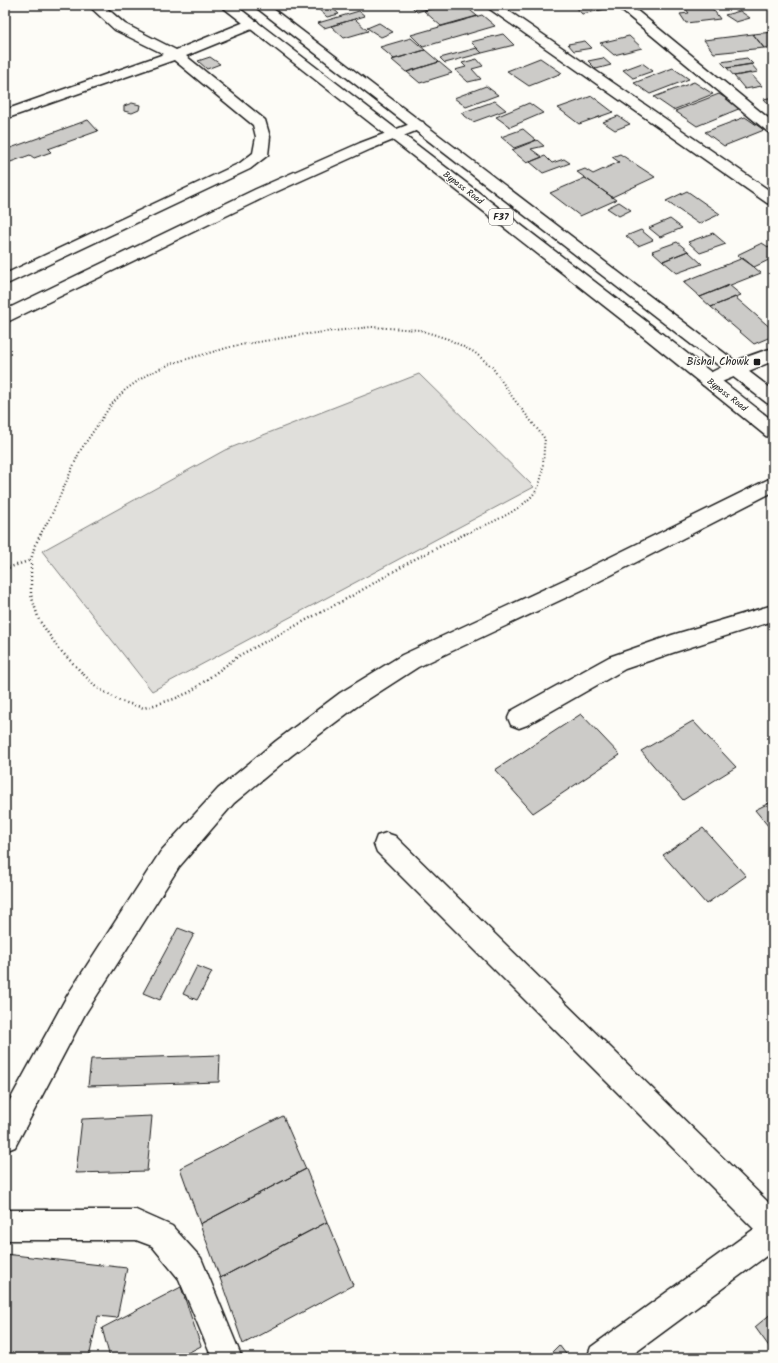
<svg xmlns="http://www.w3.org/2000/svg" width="778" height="1363" viewBox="0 0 778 1363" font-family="Kalam,sans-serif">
<rect width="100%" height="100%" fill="#fdfcf7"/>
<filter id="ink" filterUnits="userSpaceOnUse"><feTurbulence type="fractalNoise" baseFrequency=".025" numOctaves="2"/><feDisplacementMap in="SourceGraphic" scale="8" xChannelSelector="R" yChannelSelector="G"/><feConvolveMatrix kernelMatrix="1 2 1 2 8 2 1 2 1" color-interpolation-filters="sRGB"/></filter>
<g filter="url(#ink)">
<path fill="#e0dfdb" stroke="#7e7e7c" d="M419,374l115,113 -382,204 -110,-140 183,-101z"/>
<path fill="#cccbc8" stroke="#1c1c1c" d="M323,5h6l10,9 -12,3 -11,-10z
M410,5h31l-24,7z
M447,5h17l13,11 -36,10 -17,-15z
M587,5h21l3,3 -29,6 -6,-7z
M710,5l10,14 -34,4 -6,-9 9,-1 -4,-5z
M359,11l6,5 -41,12 -6,-5z
M740,11l10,7 -14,4 -11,-7z
M482,15l13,11 -72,21 -12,-12z
M355,19l13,12 -24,7 -13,-12z
M379,23l14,9 -12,5 -14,-9z
M773,32v15l-9,1 -11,-14z
M503,34l11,11 -32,8 -11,-11z
M753,34l11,14 -50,5 -10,-13z
M629,36l13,12 -28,7 -14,-12z
M411,38l14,12 -31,9 -14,-12z
M585,41l7,7 -18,3 -6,-7z
M477,48l5,5 -37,10 -5,-5z
M425,50l14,12 -33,10 -14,-12z
M210,57l10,7 -13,5 -9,-8z
M540,58l22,15 -33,13 -22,-15z
M603,58l8,7 -15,4 -8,-8z
M747,58l6,6 -26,4 -6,-6z
M477,59l6,7 -11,3 9,10 -13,3 -13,-12 11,-3 -4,-4z
M439,62l13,11 -32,10 -13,-11z
M642,63l11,8 -20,7 -10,-8z
M751,64l7,8 -24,4 -7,-8z
M673,68l16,11 -39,15 -16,-11z
M750,73l12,13 -17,3 -11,-13z
M694,82l19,12 -40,16 -19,-13z
M486,86l12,9 -32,12 -12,-9z
M719,94l22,14 -44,18 -22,-15z
M592,96l21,16 -34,12 -21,-16z
M773,97v12l-9,-10z
M495,101l11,9 -33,12 -12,-9z
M132,103l8,2 -1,5 -7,3 -8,-2v-5z
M529,103l14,10 -33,14 -14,-10z
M618,116l12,8 -15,6 -12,-8z
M745,117l19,13 -40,16 -19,-14z
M88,120l10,11 -50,18 3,3 -17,6 -4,-3 -25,9v-14z
M523,129l13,11 -22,8 -13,-11z
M537,140l7,6 -13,3 11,8 -15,6 -15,-13z
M620,154l35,23 -43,20 -35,-25 8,-3 8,5 26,-12 -7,-5z
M545,156l7,7 12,-4 6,4 -27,10 -13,-11z
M585,178l31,22 -36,16 -30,-23z
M687,191l33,23 -21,10 -33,-23z
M619,202l12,8 -12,6 -12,-8z
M670,219l12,9 -22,9 -11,-9z
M641,230l12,10 -15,6 -12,-10z
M713,233l13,11 -26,9 -12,-11z
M677,242l11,9 -25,10 -11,-10z
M762,243l11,7v8l-19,9 -17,-12z
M688,251l14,13 -25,9 -14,-12z
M743,258l18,15 -61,24 -17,-15z
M729,285l12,10 -30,12 -11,-10z
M735,297l38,33v6l-19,8 -43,-37z
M581,714l39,41 -87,58 -38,-43z
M693,721l43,46 -53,33 -42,-49z
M773,801v31l-18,-22z
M703,828l43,48 -40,28 -43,-49z
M178,928l16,6 -34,66 -17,-7z
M197,966l15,6 -15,28 -14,-6z
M220,1055l-1,27 -131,4 3,-27z
M152,1116l-5,55 -71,2 6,-54z
M283,1116l23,53 -106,55 -20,-56z
M306,1169l21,53 -107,56 -20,-54z
M327,1222l26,63 -110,59 -23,-66z
M5,1254l122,14 -10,50 -19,-2 -9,42h-84z
M181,1287l20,59 -23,12h-68l-8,-30z
M773,1312v40l-18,-25z
M559,1345l10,13h-23z"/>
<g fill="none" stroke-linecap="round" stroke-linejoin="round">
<g stroke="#1c1c1c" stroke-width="3">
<path id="minor" d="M88,5h15l22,19 51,26 71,-29h10l2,3 -2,3 -71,29 79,64 5,17 -2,18 -18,14 -245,116v-11l235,-111 13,-10 3,-16 -3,-12 -79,-65 -169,59v-9l159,-56 -49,-24z
M484,5h16l273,188v12l-6,-2z
M615,5h15l143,117v11l-5,-1z
M418,121l5,1 2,3 -2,3 -52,21 -104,47 -262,127v-13l251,-121 104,-46z
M773,348v13l-64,26 -6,-2 -3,-4c7,-11 59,-29 73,-33z
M773,477v15l-191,98 -164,77 -62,40 -64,48 -58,48 -55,64 -94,147 -70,133 -10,4v-42l62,-113 94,-145 57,-62 58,-48 64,-48 62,-38 166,-77z
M773,605v16l-98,31 -50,17 -98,56 -8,3 -8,-3 -3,-7 3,-7 98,-54 63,-22z
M386,833l9,3 378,371v44l-145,107h-41l4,-11 163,-118 -377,-377 -3,-8 3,-8z
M5,1210h131l36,16 29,32 41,100h-30l-33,-79 -27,-33 -16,-6h-131z"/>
</g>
<g stroke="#1c1c1c" stroke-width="3">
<path id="highway" d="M220,5h15l412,317 126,99v17l-7,-2 -131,-106z
M253,5h15l505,385v15l-6,-2z"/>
</g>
<path stroke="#1c1c1c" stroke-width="2" stroke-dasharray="1 2.5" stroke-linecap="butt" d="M40,535l11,-19 29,-65 31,-46 14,-15 23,-16 25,-11 61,-17 73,-12 64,-7 49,3 28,9 26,13 18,15 21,31 32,41c-2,14 -1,30 -5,43 -7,26 -55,43 -77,53"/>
<path stroke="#1c1c1c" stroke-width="2.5" stroke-dasharray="1 3" stroke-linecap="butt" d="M41,534l-6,11 -4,15v35l8,25 20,29 37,38 24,14 24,7 30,-9 16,-7 50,-37 110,-58 65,-38 50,-25
M5,569l26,-9"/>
<use href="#minor" fill="#fdfcf7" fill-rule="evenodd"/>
<use href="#highway" fill="#fdfcf7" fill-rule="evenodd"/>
</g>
</g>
<rect fill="#1c1c1c" stroke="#fdfcf7" stroke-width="1.5" x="753" y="358" width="8" height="8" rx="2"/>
<g text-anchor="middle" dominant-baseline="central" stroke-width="3" stroke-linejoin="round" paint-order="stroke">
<g font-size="9" fill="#1c1c1c" stroke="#fdfcf7">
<text transform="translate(463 188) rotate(38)">Bypass Road</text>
<text transform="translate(727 395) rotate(38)">Bypass Road</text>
</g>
<rect fill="#fdfcf7" stroke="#605f5e" stroke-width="1" x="489" y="209" width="24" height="16" rx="3"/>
<g font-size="10" font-weight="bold" fill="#1c1c1c">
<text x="501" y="217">F37</text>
</g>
<g font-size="11" fill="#1c1c1c" stroke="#fdfcf7" text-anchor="end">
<text x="749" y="362">Bishal Chowk</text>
</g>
</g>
<rect width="778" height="1363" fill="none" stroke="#fdfcf7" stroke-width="20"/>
<rect x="10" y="10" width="758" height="1343" fill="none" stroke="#1c1c1c" stroke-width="1.5" filter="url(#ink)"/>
</svg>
